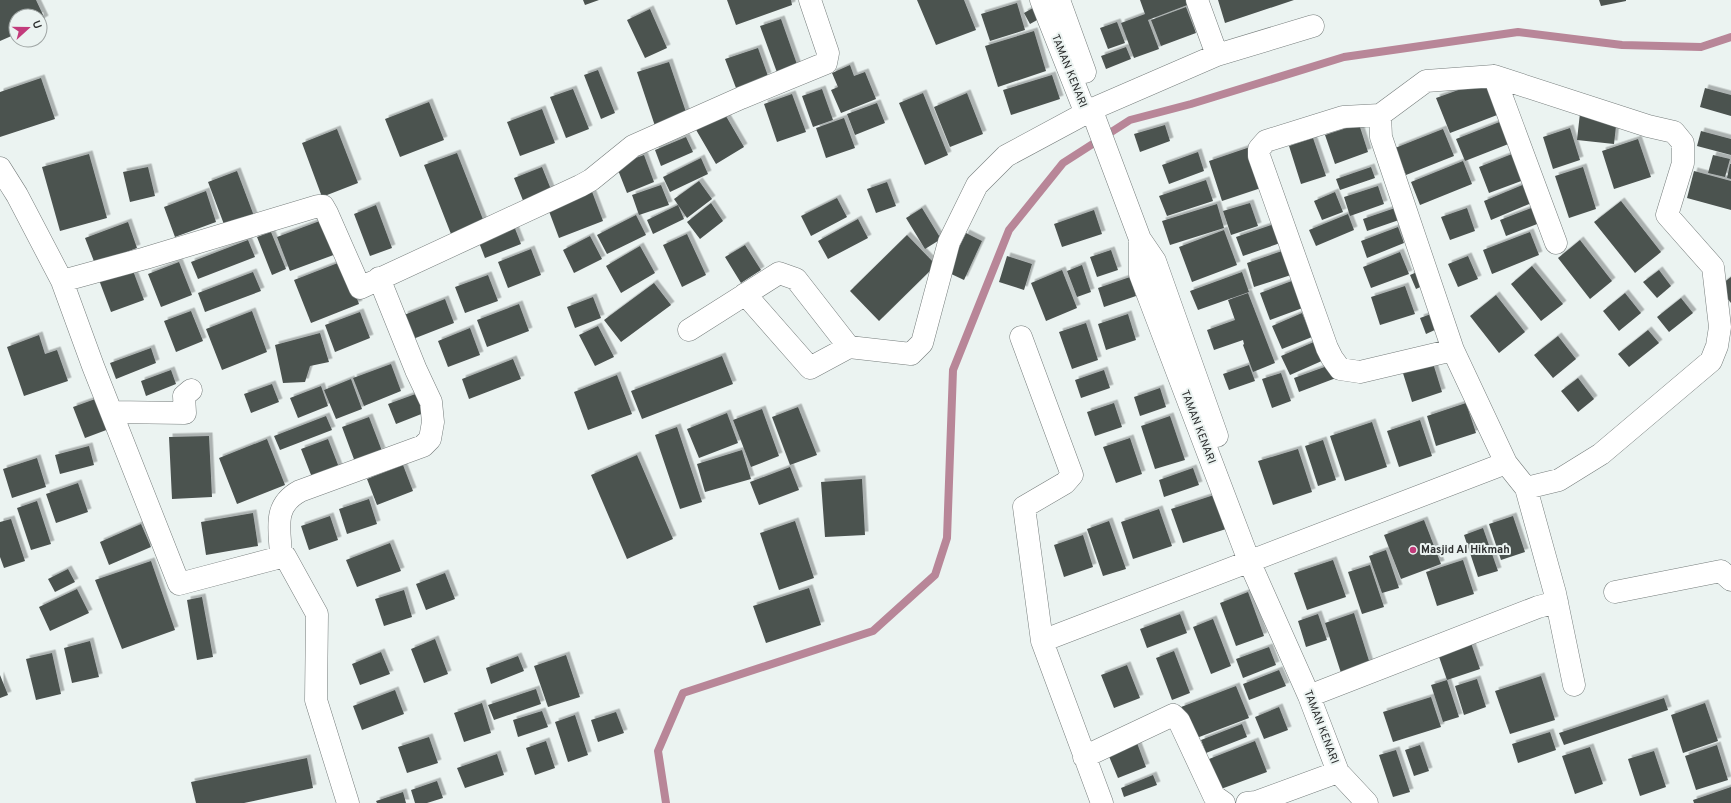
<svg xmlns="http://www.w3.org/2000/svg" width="1731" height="803" viewBox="0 0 1731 803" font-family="Overpass,sans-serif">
<defs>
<filter id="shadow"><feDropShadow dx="3.5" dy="-3.5" stdDeviation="0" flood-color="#0004"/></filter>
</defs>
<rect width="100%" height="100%" fill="#ebf3f1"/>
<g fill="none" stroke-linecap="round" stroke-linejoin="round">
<path stroke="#b88698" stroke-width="8" d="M666,803l-8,-52 25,-58 190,-62 62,-56 12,-37 6,-168 56,-140 54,-67 67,-43 61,-16 153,-47 174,-25 104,13 79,2 30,-10"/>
</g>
<path fill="#4c5250" filter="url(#shadow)" d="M0,0h36l9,19 -5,3v-6h-24v18l-16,7z
M583,0h16l-14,5z
M727,0h64l1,5 -56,20z
M917,0h47l12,30 -40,15z
M1140,0h48l2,4 -42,16 11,29 -25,9 -13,-35 24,-9z
M1218,0h76l-69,23z
M1599,0h27v1l-25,5z
M1017,3l8,27 -35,11 -9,-27z
M1040,4l6,11 -16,9 -6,-11z
M1186,7l10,26 -35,13 -10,-26z
M650,9l17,39 -22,10 -18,-38z
M781,19l18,51 -20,8 -19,-52z
M1117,22l8,21 -17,6 -8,-21z
M1034,31l12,40 -48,16 -13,-41z
M1126,47l5,12 -25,10 -5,-13z
M758,48l10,28 -32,12 -11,-29z
M669,62l18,53 -32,11 -18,-54z
M850,65l4,11 11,-4 11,27 -35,14 -10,-23 7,-3 -6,-14z
M598,70l17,43 -14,6 -17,-44z
M1052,75l8,24 -49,16 -8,-25z
M41,78l14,41 -55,18v-45z
M1489,79l16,33 -55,21 -14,-35z
M1705,88l26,7v21l-31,-9z
M573,89l16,40 -23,9 -16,-41z
M822,89l11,31 -20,7 -11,-31z
M923,93l25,62 -23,10 -26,-62z
M967,93l16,41 -33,13 -16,-40z
M792,94l14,38 -29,10 -13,-38z
M429,102l15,38 -44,17 -15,-38z
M877,103l8,20 -30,12 -8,-21z
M542,109l13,34 -35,13 -13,-34z
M723,111l21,36 -28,17 -21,-36z
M1580,113l37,4 -3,27 -37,-4z
M844,118l11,30 -29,10 -10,-30z
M1502,121l9,22 -46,18 -9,-22z
M1359,124l9,28 -33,12 -10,-29z
M1165,125l5,16 -30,11 -6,-18z
M1570,128l10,32 -27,9 -10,-32z
M337,129l21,54 -36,14 -20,-54z
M1443,129l11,27 -48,19 -11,-27z
M1701,131l30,8v16l-34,-9z
M686,137l7,15 -32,14 -6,-16z
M1313,138l13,38 -25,8 -12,-38z
M1638,139l13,38 -37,12 -12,-38z
M1253,146l14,40 -45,15 -13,-40z
M1198,152l6,19 -35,13 -7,-19z
M1517,152l10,27 -38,14 -10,-26z
M457,153l27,69 -33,12 -27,-69z
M89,154l18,64 -47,13 -18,-64z
M644,155l10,27 -27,11 -11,-28z
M1713,155l17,4 -5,18 -17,-4z
M701,158l7,16 -38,18 -7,-15z
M1463,161l9,23 -52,21 -9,-23z
M1730,164h1v15l-4,-1z
M148,167l7,29 -25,6 -7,-30z
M542,167l10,25 -28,11 -10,-25z
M1371,167l4,11 -35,12 -4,-11z
M1583,167l13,42 -27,9 -14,-42z
M237,171l17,45 -29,11 -17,-45z
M1694,171l37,10v29l-44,-12z
M1206,180l7,21 -46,15 -8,-20z
M699,181l13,18 -25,19 -13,-19z
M887,182l9,24 -20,7 -9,-24z
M1527,183l7,19 -43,18 -7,-19z
M661,185l8,20 -30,10 -7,-20z
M1378,186l6,18 -34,12 -6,-19z
M591,189l12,32 -44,17 -12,-32z
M206,191l10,31 -41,15 -11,-30z
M1335,192l8,20 -21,8 -8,-19z
M837,198l10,19 -36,19 -10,-20z
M1621,201l40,51 -26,21 -41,-51z
M711,203l12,18 -23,18 -13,-17z
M1250,203l8,23 -27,9 -8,-24z
M1217,204l7,24 -54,17 -8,-24z
M376,205l16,43 -22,8 -16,-42z
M678,205l6,14 -31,15 -6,-14z
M1539,205l6,16 -39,15 -6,-16z
M922,208l19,31 -16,10 -19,-31z
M1395,208l4,12 -32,11 -4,-12z
M1467,208l8,23 -25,9 -9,-23z
M1094,210l8,24 -40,13 -8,-23z
M1348,214l6,16 -38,16 -7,-16z
M636,215l10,20 -39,19 -10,-19z
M325,219l14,34 -49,18 -13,-34z
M858,219l10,19 -40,21 -10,-18z
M128,222l9,26 -42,16 -10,-26z
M1280,222l6,19 -43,15 -7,-19z
M514,226l7,18 -36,14 -7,-18z
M1398,227l6,16 -37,15 -6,-17z
M1224,230l13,35 -45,17 -13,-35z
M271,232l15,37 -14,6 -15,-38z
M1530,232l9,23 -47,19 -9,-24z
M966,233l16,8 -18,39 -17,-8z
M687,234l19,41 -24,12 -19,-42z
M907,235l29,30 -57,56 -29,-30z
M590,236l12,23 -28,14 -11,-23z
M248,240l7,17 -57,22 -7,-17z
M1580,240l32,41 -22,18 -32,-41z
M745,245l16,25 -20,13 -16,-26z
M640,246l15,27 -34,20 -15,-27z
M531,249l10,26 -33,13 -10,-26z
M1111,250l7,20 -21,7 -7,-20z
M1285,250l9,24 -40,13 -7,-24z
M1400,252l9,22 -38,14 -8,-21z
M1007,256l25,8 -8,26 -25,-8z
M1468,256l10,23 -20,8 -10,-23z
M343,261l16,43 -48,19 -17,-43z
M179,262l13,33 -31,12 -13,-33z
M1082,265l9,27 -14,5 -10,-26z
M1532,266l31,38 -22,17 -30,-37z
M132,268l12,32 -33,12 -12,-32z
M1424,269l5,14 -13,6 -6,-14z
M1062,270l15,38 -31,13 -15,-38z
M1659,270l12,16 -14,12 -14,-16z
M253,272l8,19 -56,21 -7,-19z
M1242,272l7,20 -51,18 -8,-19z
M488,275l10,26 -33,12 -10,-26z
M1130,277l6,19 -32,11 -6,-19z
M1731,277v26l-13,-16z
M1297,279l11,27 -38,14 -10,-27z
M654,283l17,22 -50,37 -17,-22z
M1405,286l10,28 -35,11 -9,-28z
M1248,293l27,70 -22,9 -10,-27 1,-1 -1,-4 -29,10 -7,-20 28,-10 -7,-20z
M1625,293l16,20 -22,18 -16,-20z
M1496,295l29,37 -26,21 -29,-37z
M593,297l8,21 -26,10 -8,-21z
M1681,298l12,15 -24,19 -12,-15z
M445,299l9,24 -41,16 -9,-24z
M519,304l10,27 -42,16 -10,-27z
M191,311l12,30 -27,11 -12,-31z
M252,311l15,41 -45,18 -16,-41z
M360,312l10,26 -35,14 -10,-27z
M1302,313l10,24 -30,12 -10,-23z
M1128,314l8,26 -30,10 -8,-26z
M1431,314l6,15 -11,5 -6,-16z
M1086,323l12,37 -26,9 -13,-37z
M598,326l16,31 -19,9 -16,-31z
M470,328l10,27 -32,12 -10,-26z
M1648,330l11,13 -30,24 -11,-13z
M320,333l9,29 -19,4 -5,16 -22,1 -8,-38z
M39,335l6,19 12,-4 11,31 -44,15 -17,-49z
M1558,336l18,23 -23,19 -19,-23z
M1316,341l8,19 -34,15 -9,-19z
M151,348l5,15 -40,16 -6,-16z
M722,356l11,28 -91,35 -11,-28z
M513,359l8,20 -52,20 -7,-20z
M1432,360l10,32 -30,10 -10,-32z
M391,364l10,27 -37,15 -11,-28z
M1249,365l6,16 -26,9 -6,-16z
M1330,365l6,13 -37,14 -5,-14z
M171,370l5,14 -30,12 -5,-15z
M1104,370l6,18 -29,10 -6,-18z
M1281,373l10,28 -19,7 -10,-29z
M617,375l15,39 -44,16 -14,-38z
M1578,378l16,21 -16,13 -17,-21z
M351,379l11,30 -26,10 -12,-29z
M272,384l7,18 -28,11 -7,-19z
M321,386l7,20 -30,12 -8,-20z
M1160,388l6,19 -26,9 -6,-19z
M421,392l8,19 -33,13 -8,-20z
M98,398l11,31 -24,9 -12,-31z
M1114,403l8,24 -27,9 -8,-24z
M1466,403l10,30 -40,13 -9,-30z
M798,407l19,48 -27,10 -18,-48z
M762,409l17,47 -28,11 -18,-47z
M727,413l11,30 -39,15 -12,-29z
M326,416l6,14 -52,20 -6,-14z
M1170,416l15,44 -30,9 -14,-43z
M369,417l13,34 -27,11 -13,-35z
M1420,420l12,36 -33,11 -12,-36z
M1372,422l15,45 -42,14 -15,-45z
M677,427l25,75 -22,7 -25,-74z
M209,436l3,61 -40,2 -3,-62z
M1130,438l12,36 -26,9 -13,-36z
M267,439l18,46 -48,19 -18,-46z
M328,439l12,31 -27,10 -12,-31z
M1323,440l13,40 -18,6 -13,-40z
M89,446l5,19 -34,9 -5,-19z
M1298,449l14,43 -39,13 -15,-44z
M742,450l9,29 -46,13 -8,-28z
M637,455l36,84 -46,20 -36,-84z
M37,458l9,29 -34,11 -9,-29z
M403,465l10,26 -36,14 -10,-26z
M790,467l9,23 -40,15 -9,-23z
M1193,468l6,17 -35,12 -5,-17z
M862,479l3,56 -40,2 -4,-55z
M78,483l10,29 -32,11 -10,-29z
M1214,495l12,34 -43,14 -12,-34z
M369,499l8,25 -30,10 -8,-25z
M37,501l14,43 -20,6 -14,-42z
M1159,509l13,37 -39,13 -12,-37z
M253,513l5,33 -52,9 -5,-33z
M330,516l8,24 -29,10 -8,-24z
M1513,516l12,36 -24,8 -12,-36z
M11,519l14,42 -21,7 -4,-11v-35z
M1424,520l17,44 -40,15 -17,-44z
M795,521l19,57 -35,12 -19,-57z
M1109,521l17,48 -23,7 -16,-47z
M141,524l10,23 -42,18 -9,-23z
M1483,528l15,43 -20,6 -14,-42z
M1083,535l10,32 -29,10 -10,-32z
M390,543l11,28 -44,16 -11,-27z
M1386,550l13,38 -17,5 -13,-37z
M1333,560l13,37 -39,13 -13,-37z
M1463,560l11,34 -37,12 -11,-34z
M151,561l24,69 -53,19 -27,-69z
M1370,565l14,42 -22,7 -14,-42z
M68,569l7,13 -20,10 -7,-13z
M445,573l10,26 -29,11 -10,-26z
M809,588l12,37 -55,18 -13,-37z
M77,589l12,24 -39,18 -11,-24z
M404,590l8,27 -28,9 -9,-27z
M1248,592l16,44 -28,10 -16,-43z
M202,597l11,60 -16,3 -10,-60z
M1354,613l16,51 -29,9 -16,-50z
M1180,614l7,19 -40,15 -7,-19z
M1318,614l9,26 -21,7 -8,-26z
M1213,619l18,47 -20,8 -18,-47z
M435,639l13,35 -24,9 -13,-34z
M1470,640l10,29 -33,11 -10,-29z
M90,641l9,36 -27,6 -8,-35z
M1269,647l7,18 -33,13 -7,-19z
M1174,651l16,42 -18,7 -16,-42z
M381,652l9,22 -30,11 -8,-21z
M52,653l9,41 -25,6 -10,-41z
M566,655l14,42 -32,10 -14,-41z
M518,656l6,15 -33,13 -5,-16z
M1127,665l13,33 -26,10 -13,-33z
M1279,670l7,16 -37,14 -6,-16z
M0,675l8,20 -8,3z
M1541,676l14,44 -45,14 -15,-43z
M1477,679l9,28 -22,8 -9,-29z
M1447,680l12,37 -16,5 -12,-37z
M1236,686l13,32 -55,21 -13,-32z
M536,689l5,15 -47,16 -6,-15z
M395,690l9,24 -42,16 -9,-24z
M1431,697l10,30 -48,15 -10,-30z
M1664,698l4,12 -104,35 -5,-12z
M482,703l9,30 -27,9 -10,-29z
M1705,703l13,38 -35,12 -12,-38z
M1279,707l9,23 -24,9 -9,-22z
M542,711l6,16 -30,10 -5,-17z
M616,712l8,21 -26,9 -7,-22z
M575,715l13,40 -20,7 -13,-40z
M1242,724l5,13 -41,16 -5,-13z
M1550,732l6,18 -38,13 -6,-19z
M429,737l9,26 -31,10 -9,-26z
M546,741l9,27 -20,7 -9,-27z
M1255,741l12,31 -46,17 -12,-30z
M1137,743l9,24 -28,11 -10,-24z
M1420,745l9,26 -15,5 -9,-26z
M1717,745l11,35 -32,10 -11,-34z
M1590,747l13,37 -28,10 -13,-38z
M1396,750l14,42 -17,5 -14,-42z
M1654,751l12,36 -26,9 -12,-37z
M497,754l7,21 -39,13 -8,-20z
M307,758l6,30 -69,15h-48l-5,-21z
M1153,775l4,10 -33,12 -3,-9z
M437,781l6,17 -16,5h-12l-4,-13z
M1731,787v16h-37l-1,-3z
M403,792l3,11h-29l-1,-2z"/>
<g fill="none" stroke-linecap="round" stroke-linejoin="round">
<g stroke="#767d7c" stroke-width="23">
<path id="minor" d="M1041,0l45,114 9,5 45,120v35l109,287 60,135 29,76 29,31
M1059,0l26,72
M1197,0l20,55
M1494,76l62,167
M1380,115l-37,2 -77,24 -7,8v7l68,192 5,10 8,11 20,3 93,-22
M0,168l17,27 45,86 31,85 86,218 106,-28 32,58 -1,86 32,103
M1140,239l15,22 62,175
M62,281l84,-23 172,-52h5l4,7 33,75 220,-102 11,-6 42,-34 108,-48 85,-35 2,-10 -18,-53
M745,294l65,74 39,-21 62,7 11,-11 27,-101 28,-57 29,-29 91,-49 120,-52 96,-29
M689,330l90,-57 17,6 53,68
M1021,337l51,138 -7,8 -41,24 18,134
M112,412l73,1 -1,-17 7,-6
M1526,488l29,105 19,92
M281,556c-1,-27 -9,-50 19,-65l123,-45 7,-7 3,-17 -2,-20 -15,-32 -37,-92
M1615,592l106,-21 10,9
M1309,696l229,-89 19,-5
M1084,757l89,-42 6,6 35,75 10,7
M1102,803l-60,-162 464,-178 -53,-113 -72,-213 -1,-22 46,-34 68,-5 154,50 26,6 9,11v20l-16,52 46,52 7,60 -3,19 -6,15 -110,93 -42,26 -33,8 -20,-25
M1247,803l9,-1 82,-30"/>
</g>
<use href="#minor" stroke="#fff" stroke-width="22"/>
</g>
<circle fill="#c23b7b" stroke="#ebf3f1" stroke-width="1.5" cx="1413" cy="550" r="4"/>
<g text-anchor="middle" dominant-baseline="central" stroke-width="4" stroke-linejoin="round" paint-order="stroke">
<g font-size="11" fill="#2e3030" stroke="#ebf3f1">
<text transform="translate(1069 71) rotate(68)">TAMAN KENARI</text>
<text transform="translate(1198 427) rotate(69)">TAMAN KENARI</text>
<text transform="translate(1321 727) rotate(69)">TAMAN KENARI</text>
</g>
<g font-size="11" font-weight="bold" fill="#2e3030" stroke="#ebf3f1" text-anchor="start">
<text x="1421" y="550">Masjid Al Hikmah</text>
</g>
</g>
<g transform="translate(28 28) rotate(69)"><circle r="19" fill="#ebf3f1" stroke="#9fa5a4"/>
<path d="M0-3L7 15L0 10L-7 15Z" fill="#c23b7b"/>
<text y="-6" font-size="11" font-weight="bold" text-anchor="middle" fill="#2e3030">U</text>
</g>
</svg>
